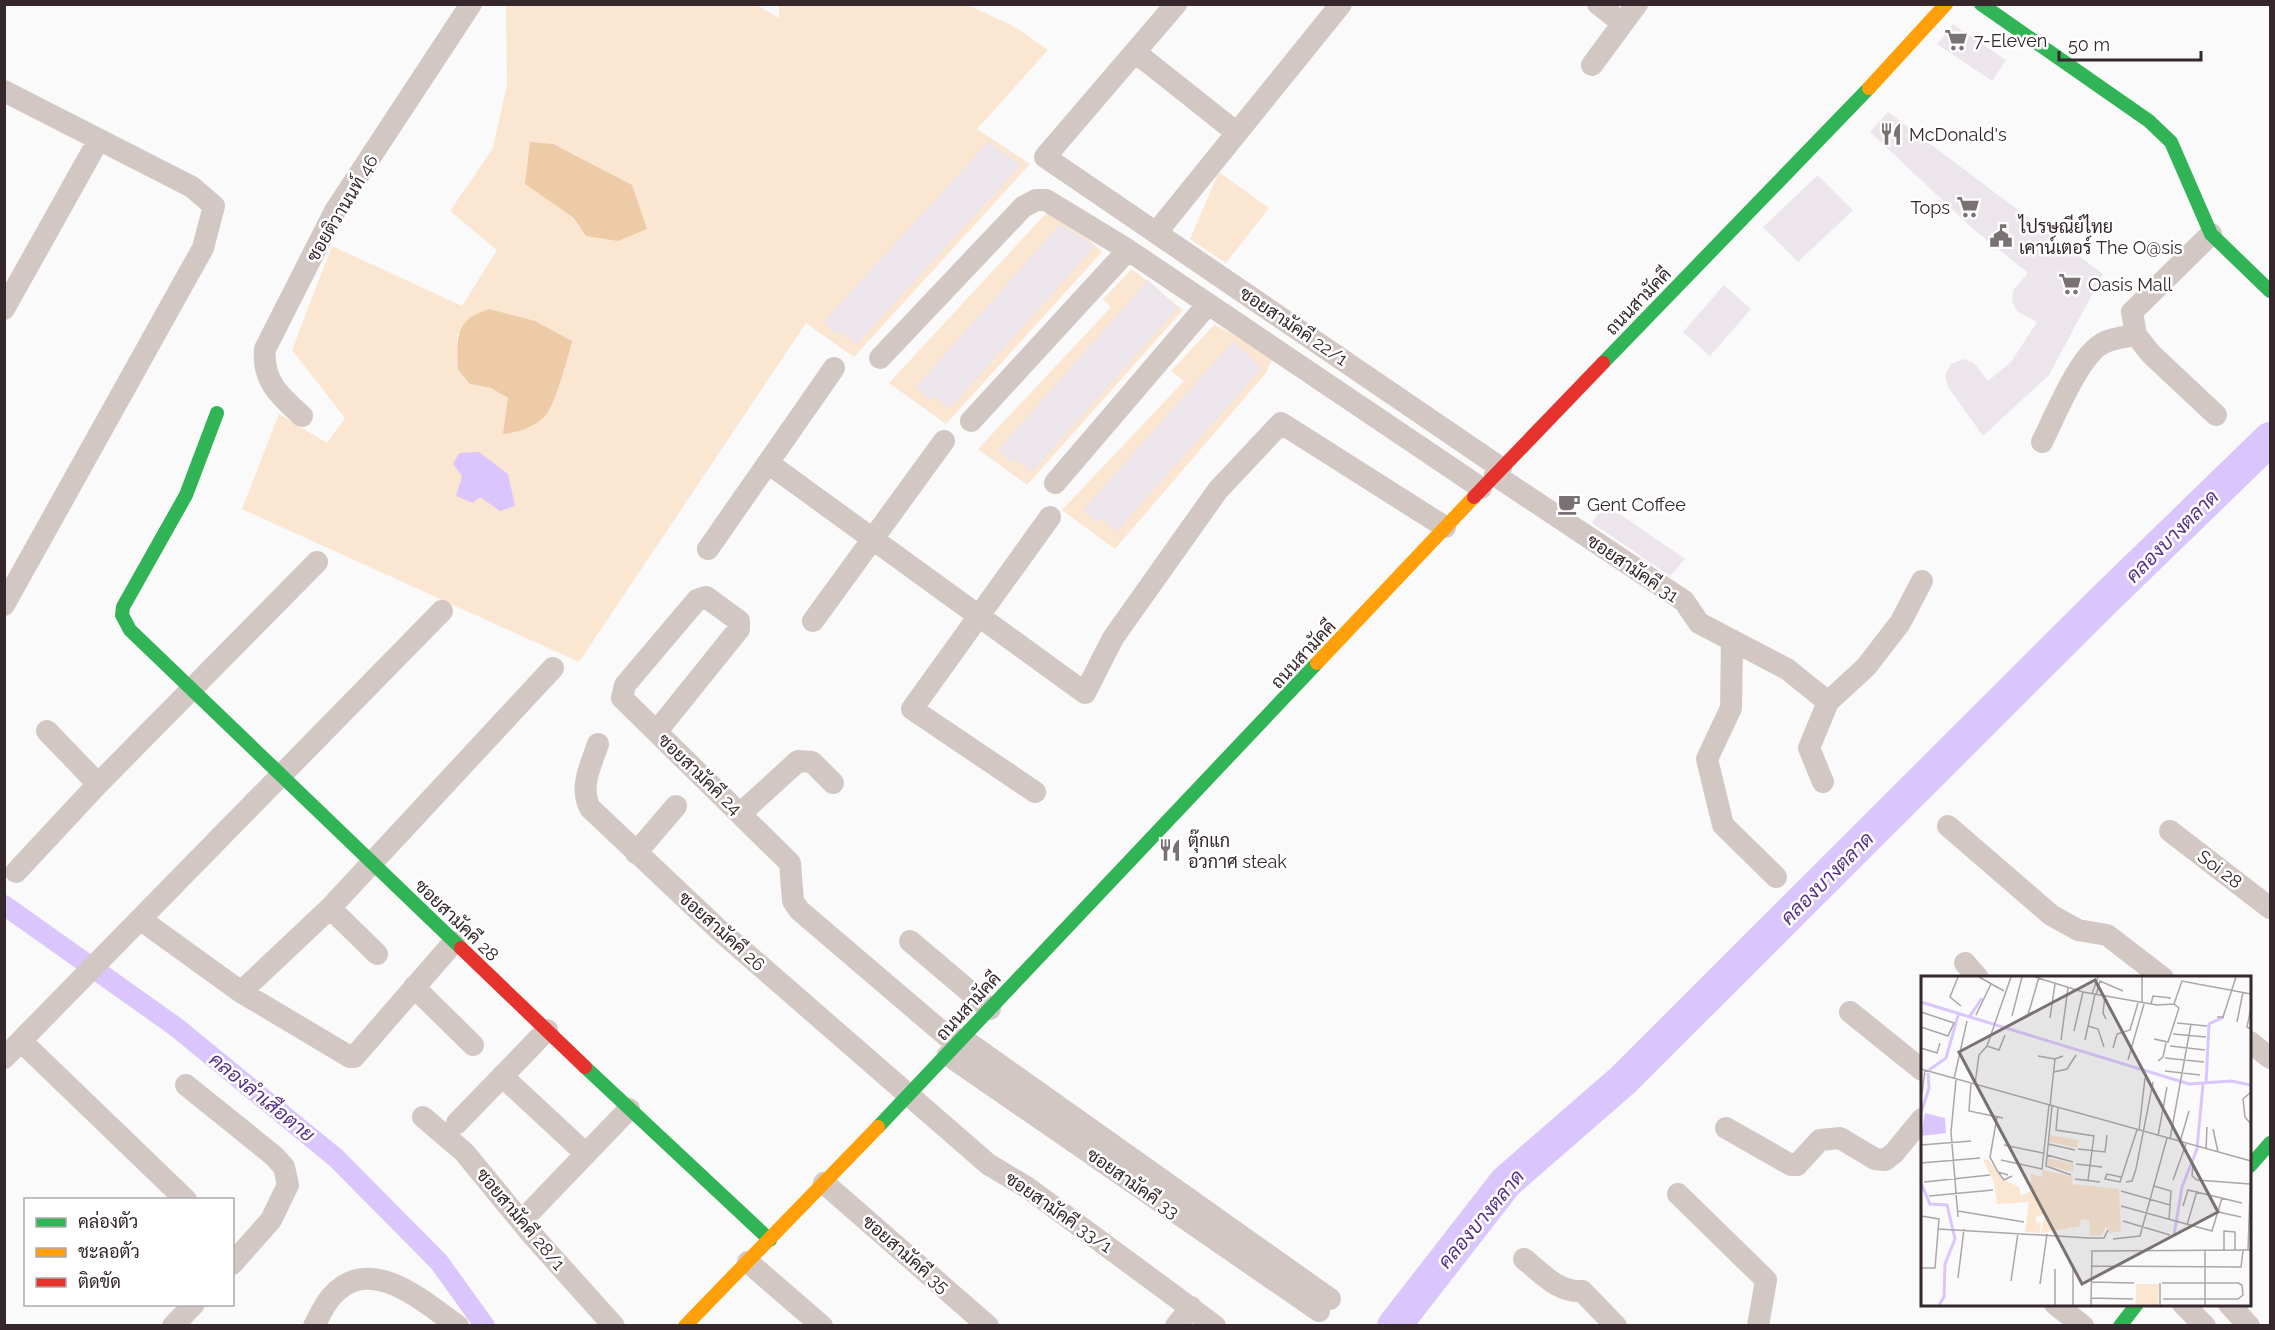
<svg xmlns="http://www.w3.org/2000/svg" width="2275" height="1330" viewBox="0 0 2275 1330" font-family="Raleway,Sarabun,sans-serif">
<rect width="100%" height="100%" fill="#fafafa"/>
<path fill="#fbe6d2" fill-rule="evenodd" d="M755,4l24,14v-13h189l47,22 33,23 -71,79 53,35 -176,193 -48,-34 -227,339 -337,-153 37,-95 48,29 18,-25 -53,-68 40,-104 130,60 35,-56 -47,-39 43,-63 14,-63 -1,-80zM457,334l108,35 -10,22 -47,7 -17,-10 -21,-4 -12,-14z
M1219,172l50,36 -43,55 -36,-24z
M1051,208l15,10 36,34 -156,172 -57,-41z
M1132,269l51,41 -156,175 -49,-36 133,-142 -8,-8z
M1214,325l24,11 34,24 -6,13 -151,176 -53,-39 122,-129 -13,-10z"/>
<path fill="#eecba7" d="M530,142l23,2 79,41 15,44 -29,12 -32,-5 -12,-18 -49,-34z
M489,309l46,12 37,20c-4,16 -17,65 -27,75 -12,12 -26,16 -42,18l5,-36 -17,-10 -21,-4 -12,-14c-1,-32 -4,-50 31,-61z"/>
<path fill="#dac6fd" d="M479,452l29,22 7,32 -15,5 -20,-14 -7,6 -17,-7 6,-20 -9,-12 6,-11z"/>
<g fill="none" stroke-linecap="round" stroke-linejoin="round">
<path stroke="#dac6fd" stroke-width="20" d="M4,905l172,122 160,131 103,104 46,64"/>
<path stroke="#dac6fd" stroke-width="34" d="M1394,1326l112,-144 116,-101 480,-479 168,-163"/>
</g>
<path fill="#ede5ec" d="M1953,24l53,36 -14,21 -55,-37z
M1888,112l215,162 -54,101 -66,61 -35,-49 -3,-12 6,-11 12,-5 11,4 14,18 23,-19 26,-40 -19,-10 -6,-10 1,-12 15,-17 -56,-45 -102,-96z
M988,142l33,23 -165,180 -15,-14 -4,4 -14,-13z
M1818,175l35,35 -55,52 -35,-35z
M1060,224l35,22 -146,163 -15,-13 -4,4 -14,-13z
M1148,280l30,28 -146,164 -16,-13 -4,4 -14,-13z
M1724,285l27,24 -41,47 -27,-24z
M1233,341l29,27 -146,164 -15,-14 -4,5 -14,-13z
M1604,503l81,56 -15,17 -78,-53z"/>
<g fill="none" stroke-linecap="round" stroke-linejoin="round">
<path stroke="#d3c7c4" stroke-width="22" d="M1176,4l-131,153 456,311
M1598,4l24,19
M1135,52l102,81
M1592,65l45,-61
M4,91l188,96 22,19 -11,42 -199,357
M1156,233l185,-229
M2211,234l-79,78 4,23 15,19 65,61
M4,309l94,-168
M880,358l143,-151 13,-7h10l82,50 353,238
M302,416c-22,-20 -40,-35 -37,-67l70,-138 136,-207
M971,421l157,-171
M2042,442c12,-24 36,-83 58,-97 10,-7 25,-8 36,-10
M768,463l317,230 28,-55 105,-148 63,-67 164,104
M1495,475l189,126 15,22 88,46 41,33
M1055,483l153,-179
M708,549l126,-181
M813,621l131,-180
M1732,640l-1,68 -24,51 16,66 53,52
M47,731l51,53
M657,731l82,-102v-8l-33,-24 -9,3 -72,85 -3,13 168,165 3,38 6,9 157,134
M598,744c-7,21 -19,43 -8,64l129,122 269,234 40,24 187,138
M1823,782l-14,-34 19,-46 38,-35 34,-44 22,-42
M1035,792l-123,-83 138,-192
M741,813l57,-52 14,1 21,21
M1948,826l103,89 27,15 29,5 56,43
M2170,831l100,77
M636,853l40,-47
M16,872l82,-88 219,-222
M330,908l47,46
M140,919l101,73 109,65h4l100,-115
M910,941l80,68
M1965,963l13,15
M414,987l59,58
M241,992l89,-84 223,-240
M1850,1012l72,58
M963,1039l367,260
M21,1041l165,159
M2250,1042l20,16
M948,1055l371,256
M4,1058l438,-447
M502,1076l84,78
M186,1085l88,71 10,11 4,18 -17,35 -39,44
M423,1117l41,35 70,85 80,89
M457,1123l90,-93
M1726,1128l65,37h6l23,-25 20,-2 35,21 10,1 9,-7 28,-34
M824,1183l164,143
M1678,1194l88,86 -8,46
M532,1210l97,-101
M1524,1259c19,15 33,33 58,32l34,35
M748,1262l74,64
M2055,1304l28,22
M2183,1304l22,22
M2229,1304l20,22
M173,1326l21,-22
M314,1326c5,-9 10,-21 17,-29 39,-45 91,4 127,29
M1176,1326l15,-19"/>
<path stroke="#30b455" stroke-width="14" d="M1981,4l168,117 22,21 40,92 59,57
M1603,363l266,-275
M217,413l-31,82 -63,112 -1,8 8,15 331,318
M585,1067l185,173
M878,1127l439,-464
M2250,1166l20,-23
M2120,1326l17,-22"/>
<path stroke="#ff9f0a" stroke-width="14" d="M1869,88l77,-84
M1317,663l157,-166
M685,1326l193,-199"/>
<path stroke="#e5322d" stroke-width="14" d="M1474,497l129,-134
M461,948l124,119"/>
</g>
<defs>
<g id="supermarket-bare" transform="scale(1.8)"><path d="M-6-5.5h2.5l.6 2H6L4.5 2H-2.5L-4.4-4H-6ZM-1.5 3.2a1.3 1.3 0 1 0 .1 0ZM3 3.2a1.3 1.3 0 1 0 .1 0Z" fill="#7a7173" stroke="#fff" stroke-width="2.5" paint-order="stroke"/></g>
<g id="restaurant-bare" transform="scale(1.8)"><path d="M-5-6h1v4h1v-4h1v4h1v-4h1v5L-1.5 .5V6h-2V.5L-5-1ZM5-6V6H3V1.5H1.5Q1.5-4 5-6Z" fill="#7a7173" stroke="#fff" stroke-width="2.5" paint-order="stroke"/></g>
<g id="civic-bare" transform="scale(1.8)"><path d="M-.6-6.5H3V-4.5H.6V-3L4-1V1h2V6H-6V1h2V-1L-.6-3ZM-1.2 2.5V6h2.4V2.5Z" fill="#7a7173" stroke="#fff" stroke-width="2.5" paint-order="stroke"/></g>
<g id="cafe-bare" transform="scale(1.8)"><path d="M-5.5-4.5H6V0H3Q3 3.5 0 3.5H-2.5Q-5.5 3.5-5.5 0ZM3-3.2v2h1.7v-2ZM-6 4.5H4V6H-6Z" fill="#7a7173" stroke="#fff" stroke-width="2.5" paint-order="stroke"/></g>
</defs>
<g fill-rule="evenodd">
<use href="#supermarket-bare" x="1956" y="40"/>
<use href="#restaurant-bare" x="1891" y="134"/>
<use href="#supermarket-bare" x="1968" y="207"/>
<use href="#civic-bare" x="2001" y="236"/>
<use href="#supermarket-bare" x="2070" y="284"/>
<use href="#cafe-bare" x="1569" y="504"/>
<use href="#restaurant-bare" x="1170" y="850"/>
</g>
<g text-anchor="middle" dominant-baseline="central" stroke-width="5" stroke-linejoin="round" paint-order="stroke">
<g font-size="18" fill="#35272b" stroke="#fff" text-anchor="start">
<text x="1974" y="40">7-Eleven</text>
<text x="1909" y="134">McDonald's</text>
<text x="1950" y="207" text-anchor="end">Tops</text>
<text x="2019" y="226">ไปรษณีย์ไทย<tspan x="2019" dy="21">เคาน์เตอร์ The O@sis</tspan></text>
<text x="2088" y="284">Oasis Mall</text>
<text x="1587" y="504">Gent Coffee</text>
<text x="1188" y="840">ตุ๊กแก<tspan x="1188" dy="21">อวกาศ steak</tspan></text>
</g>
<g font-size="18" fill="#35272b" stroke="#fff">
<text transform="translate(342 208) rotate(-59)">ซอยติวานนท์ 46</text>
<text transform="translate(1638 301) rotate(-46)">ถนนสามัคคี</text>
<text transform="translate(1294 326) rotate(34)">ซอยสามัคคี 22/1</text>
<text transform="translate(1633 568) rotate(34)">ซอยสามัคคี 31</text>
<text transform="translate(1303 654) rotate(-47)">ถนนสามัคคี</text>
<text transform="translate(700 774) rotate(44)">ซอยสามัคคี 24</text>
<text transform="translate(2220 869) rotate(37)">Soi 28</text>
<text transform="translate(457 920) rotate(44)">ซอยสามัคคี 28</text>
<text transform="translate(722 931) rotate(42)">ซอยสามัคคี 26</text>
<text transform="translate(968 1006) rotate(-47)">ถนนสามัคคี</text>
<text transform="translate(1133 1183) rotate(35)">ซอยสามัคคี 33</text>
<text transform="translate(1059 1212) rotate(35)">ซอยสามัคคี 33/1</text>
<text transform="translate(521 1219) rotate(50)">ซอยสามัคคี 28/1</text>
<text transform="translate(906 1254) rotate(41)">ซอยสามัคคี 35</text>
</g>
<g font-size="20" font-style="italic" fill="#58318a" stroke="#fff">
<text transform="translate(2172 536) rotate(-45)">คลองบางตลาด</text>
<text transform="translate(1827 878) rotate(-45)">คลองบางตลาด</text>
<text transform="translate(262 1097) rotate(39)">คลองลำเสือตาย</text>
<text transform="translate(1481 1219) rotate(-50)">คลองบางตลาด</text>
</g>
</g>
<g transform="translate(1921 976)">
<rect width="330" height="330" fill="#fafafa"/>
<path d="M129,159l28,5 -1,8 -27,-6zM127,182l26,6 -1,8 -26,-7zM62,183l6,1 13,19 17,8 2,9 10,-5v-17l11,3 1,-7 30,7 -1,7 47,5 2,42 -11,2 -4,-7 -4,9 -12,1 -1,-16 -8,-1 -1,7 -39,7 4,-18h-4l-5,2v5l5,1 -1,10 -15,-1 4,-30 -32,2 -3,-21zM215,308h23l-1,21h-22z" fill="#fbe6d2"/>
<path d="M4,137l20,5 1,15 -25,3z" fill="#dac6fd"/>
<path fill="none" stroke="#dac6fd" stroke-width="3" d="M0,26l268,82 42,-3 20,4M49,40l12,-18M8,94l17,-12 13,-46M285,108l3,-60 15,-7M0,137l8,-25 -1,-15M0,207l9,21 17,1 8,34 -10,25 -1,33 -5,8M253,259l8,-48 15,-38 6,-65"/>
<path fill="none" stroke="#aba6a7" stroke-width="1.5" d="M37,1l-8,20 11,9M58,1l25,14M114,1l48,15 74,13 17,-1 8,-23 69,13M171,18l6,-17M175,19l4,-14 23,10M184,20l-2,17 3,6M221,27v-26M230,28l2,-8 18,2M330,32l-4,19 4,2M0,36l33,11 -6,13 -27,-9M55,39l15,-31M107,39l11,-38M91,40l10,-39M296,41h6l13,-40M129,42l5,-34M316,46l6,-30M256,47l30,3M167,50l10,3 6,18M153,55l9,-39M252,58l33,3M233,63l14,3 11,-34 -5,-4M140,64l7,-52M164,64l10,-46M66,70l12,4 6,-15M249,70l35,4M0,72l16,5 3,-10M192,72l4,-14 13,-4 8,-27M117,80l17,3 8,-3M244,82l39,4M207,84l16,-56M237,85l5,-4 3,-14M0,93l330,92M244,95l35,4M133,96l13,-3 9,-14M33,103l13,-58M35,104l-5,52 7,85M50,107l-2,28 34,7M54,108l4,-29 8,-9 24,-69M330,116l-8,7 2,18 6,7M1,117l3,-23M129,130l5,-47M131,130l-6,60 25,9M137,132l-2,22 38,6 -6,44M76,141l-7,40 8,15 10,3M292,153l5,23M218,154l6,-52M237,160l9,-49M249,163l21,-115M259,166l9,-31M127,168l27,6M0,169l50,-4M83,169l39,8M157,173l27,3 2,-17M285,173l1,-22M126,179l26,7M80,184l41,9 7,-64M0,187l59,-5M155,188l26,3M272,188l-1,12 5,4 53,4M77,196l6,8 8,-4M200,201l-14,-3 -2,5 15,3 17,-52M154,203l25,3M252,204l13,-36M3,206l66,-7M205,206l6,-1 4,-12 17,-87M233,210l17,5 -2,29M200,215l49,14M8,220l64,-6M200,230l91,25 10,-33M262,230l5,-16 54,13M37,235l66,11M297,236l23,5M0,240l18,3 -4,49h-14M202,245l47,14M266,249l10,-34M17,253l151,9h15l4,-8M192,263l27,-3 27,-98M327,274l3,-85M303,275v-20l11,1v19M170,290l150,1 2,-16M134,293v36M152,293v36M37,302l6,-49M90,305l7,-48M170,306l43,1M241,307h76l4,2 1,10 -5,4h-75M119,308l7,-50M170,322l42,1M170,329l1,-54 159,-1M239,329v-22M284,329v-54"/>
<path fill="#7a7173" fill-opacity="0.15" stroke="#7a7173" stroke-width="3" d="M174,4l123,232 -136,72 -123,-232z"/>
<rect width="330" height="330" fill="none" stroke="#35272b" stroke-width="3"/>
</g>
<rect width="2275" height="1330" fill="none" stroke="#35272b" stroke-width="12"/>
<rect x="24" y="1198" width="210" height="108" fill="#ffffff" stroke="#aea9aa" stroke-width="1.5"/>
<rect x="36" y="1218" width="30" height="9" fill="#30b455" stroke="#aea9aa" stroke-width="1.5"/>
<text x="78" y="1228" font-size="18" fill="#35272b">คล่องตัว</text>
<rect x="36" y="1248" width="30" height="9" fill="#ff9f0a" stroke="#aea9aa" stroke-width="1.5"/>
<text x="78" y="1258" font-size="18" fill="#35272b">ชะลอตัว</text>
<rect x="36" y="1278" width="30" height="9" fill="#e5322d" stroke="#aea9aa" stroke-width="1.5"/>
<text x="78" y="1288" font-size="18" fill="#35272b">ติดขัด</text>
<path d="M2059 51v9h142v-9" fill="none" stroke="#35272b" stroke-width="3"/>
<text x="2068" y="51" font-size="18" fill="#35272b" stroke="#ffffff" stroke-width="4.5" paint-order="stroke">50 m</text>
</svg>
